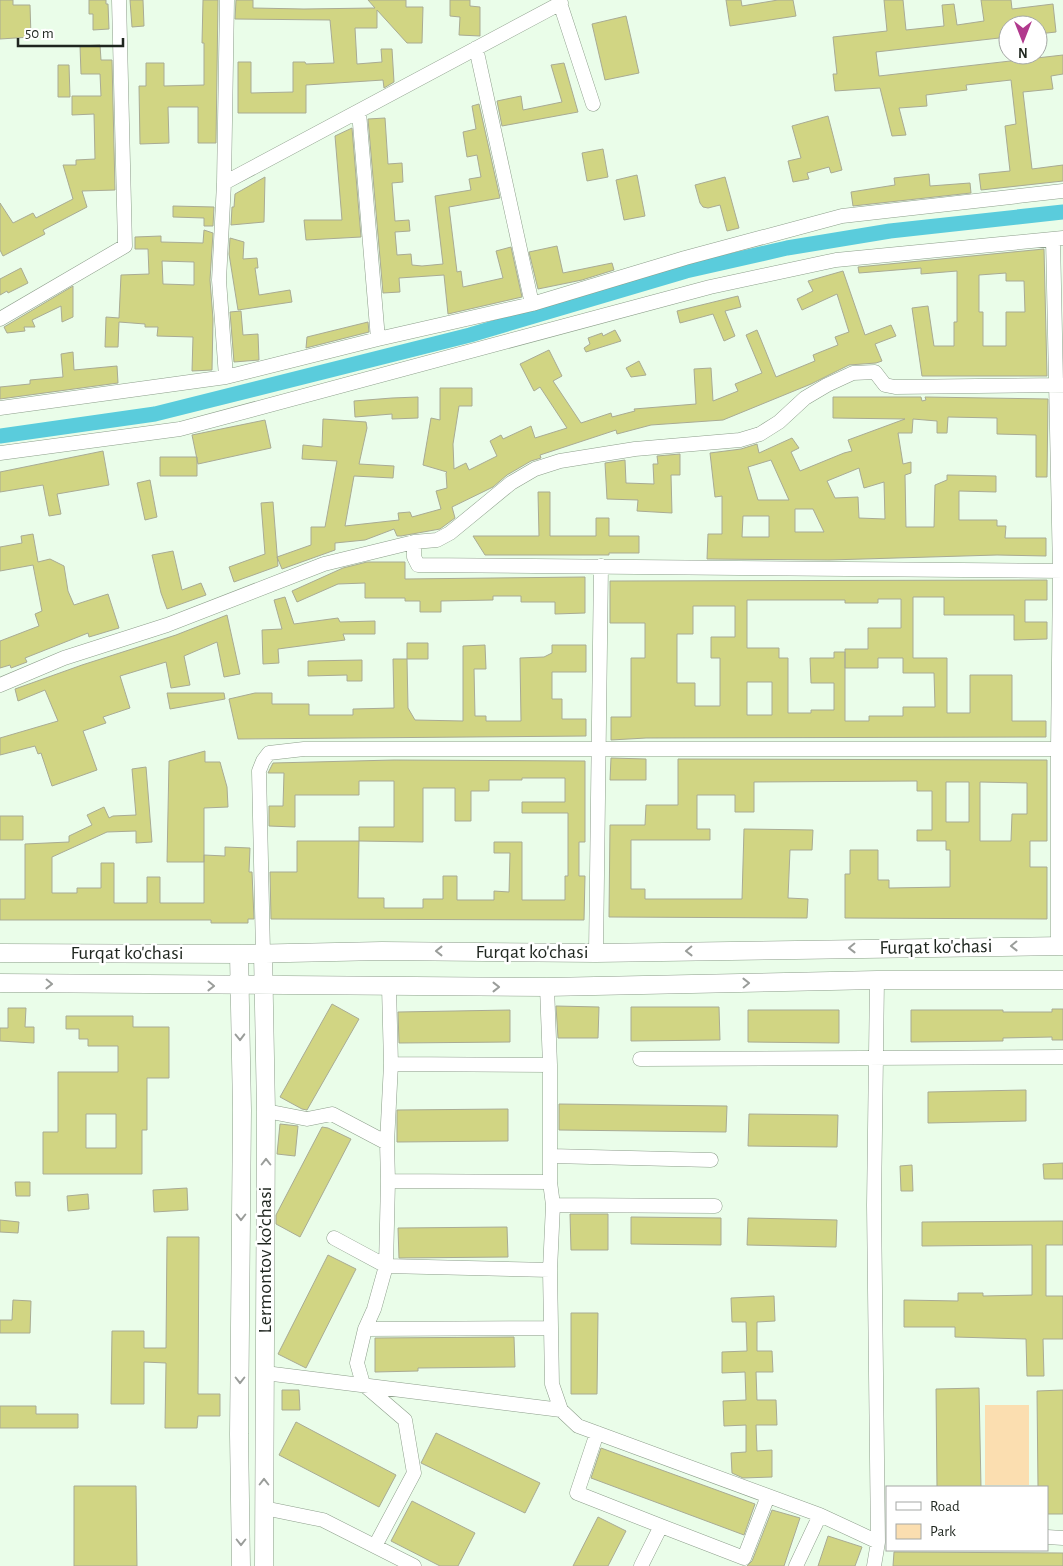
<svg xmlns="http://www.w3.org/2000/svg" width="1063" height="1566" viewBox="0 0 1063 1566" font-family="'Alegreya Sans',sans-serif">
<rect width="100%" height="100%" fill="#eafde9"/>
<path fill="#fbdeb0" d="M985,1405h44v80h-44z"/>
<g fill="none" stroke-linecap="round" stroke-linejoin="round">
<path stroke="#5accdc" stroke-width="15" d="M0,436l155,-22 315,-79 216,-64 101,-23 103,-17 173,-19"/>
</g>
<path fill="#d1d583" stroke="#a9ab94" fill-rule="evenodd" d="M0,0h13v5h17l1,32 -31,2z
M89,0h17v4h2l1,25 -16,1v-16h-4z
M130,0h13l1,26 -12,1z
M203,0h15l-2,143h-18v-36h-30l1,36 -29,1 -1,-58h7v-23h18v23l40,-1v-42h-2z
M236,0h17v8l51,1 71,-1 -7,-8h38v7h17l-1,36h-15l-30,-33v18h-22l2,36 25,-2 -1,-13h11l2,33 -10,6 -1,-8 -77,5v28h-68v-51h13v31l42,-1v-30h12l1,2 28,-1 -4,-43 -95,-1z
M450,0h20v6l10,1v29l-21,-1 1,-18 -10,-1z
M726,0h15l1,6 36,-6h15l3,16 -66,10z
M884,0h19l3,30 38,-4 -2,-21 12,-1 3,21 27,-4 -3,-21h30l1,9 41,-5 3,28 -18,2v-9h-30v12l-132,15 3,24 184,-21v19l-12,2 2,13 -30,3 9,77 31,-4v16l-82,9 -2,-16 31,-3 -5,-45 11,-2 -5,-44 -45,5 1,5 -41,5 1,11 -28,2 7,27 -14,1 -12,-48 -45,3 -2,-17h4l-4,-37 54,-6z
M626,16l13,57 -34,7 -13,-56z
M100,45l1,15h11l3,130 -33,1 5,16 -44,23 2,4 -42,22 -3,-6v-47l13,20 20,-10 3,5 37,-19 -10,-34h13v-5l19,-1 -1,-45 -22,1v-19h29l-1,-22h-19l-1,-28z
M564,63l14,49 -76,14 -5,-25 24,-5 2,14 39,-8 -11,-37z
M58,65h11l1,32h-12z
M479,104l21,94 -51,9 8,65 4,-1 2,16 40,-9 -7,-27 15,-4 11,50 -74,17 -4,-39 -45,3 1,14 -17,1 -15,-174 17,-1 3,46 14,-1 1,19 -11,1 3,38 14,-1 1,11 -15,1 2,23 14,-1 1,11 10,1 21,-2 -8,-68 36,-6 -2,-11 12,-2 -4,-22 -10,2 -4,-25 13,-3 -4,-23z
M828,116l14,54 -11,3 -2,-6 -22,6 2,6 -16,3 -5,-21 13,-3 -9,-32z
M352,128l9,109 -55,3 -2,-20h38l-7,-84z
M603,149l5,28 -21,4 -5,-28z
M929,174l1,12 40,-3 1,10 -118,13 -2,-14 44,-7 -1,-7z
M637,175l8,41 -21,4 -8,-40z
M265,177l-1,45 -33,3 1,-18h2l1,-13z
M725,177l14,51 -12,3 -7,-26 -12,3 -5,-1 -3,-4 -5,-18z
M173,206l41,1 -1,19h-9v-8l-31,-1z
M204,230l9,3 -3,47 3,39 -1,51 -20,1 1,-34 -36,-1 1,-9h-13v-3l-26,-2 -1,25h-13l1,-30 13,1 2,-43 28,-1 -1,-25h-13v-12l26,-1v6l42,1zM162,261l32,1v23l-31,-1z
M230,238l14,4 -1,17 14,-1 1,10h-3l4,27 31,-5 2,12 -54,8 -9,-56z
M557,246l6,27 49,-10 2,7 -32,10 -44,9 -9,-37z
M1044,249l3,127h-125l-10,-68 16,-2 6,40h20v-24h3v-51l-36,3v-6l-62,5 -1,-6zM1006,273v8h18l1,31h-19v34h-23v-34h-4v-37z
M21,268l7,15 -20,10 -1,-2 -7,4v-16z
M843,271l22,64 26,-10 5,11 -21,8 7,17 -6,2 -27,2 -38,19 -88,36 -72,5 -34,9 -1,-4 -76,25 1,3 -10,3 -24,14 -14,12 -41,20 3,11 -15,11 -39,7h-4l-3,-7 -29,11 -30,3v7l-53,19 -5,-12 34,-12v-18h14l12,-66 -35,-2 1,-14 19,2 1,-28 43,3 1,6 -8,36 35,2 -1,12 -39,-2 -9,50 54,-6 -1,-7 12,-1 2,5 29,-8 -5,-18 11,-3 -1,-15 1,-1 -24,-7 8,-47 9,2v-32h32v18h-13l-6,38 1,25 12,-6 3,7 28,-14 -7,-15 11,-6 2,4 28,-13 4,12 32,-10 -27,-41 -6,4 -14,-27 29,-14 13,26 -9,5 28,42 30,-10 1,4 23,-6 -1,-2 62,-5 -2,-35 17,-1 2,33 25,-10 -3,-7 27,-11 -16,-38 11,-5 19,47 39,-16 -2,-6 25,-10 -3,-8 14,-5 -12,-38 -35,16 -5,-11 16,-8 -5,-10z
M73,286v31l-11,5 -1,-16 -29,14 3,7h-11l1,4 -18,2 -3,-6z
M738,296l3,11 -16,4 10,25 -11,5 -11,-27 -33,9 -3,-12z
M241,311l2,24 15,-1 1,26 -25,2 -4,-50z
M368,322l1,10 -63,16 1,-11z
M615,330l6,11 -35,11 -2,-4 6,-4 -2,-6 14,-5 1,3z
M73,352l1,18 43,-4 1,17 -118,16v-12l30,-3v-4l33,-3 -2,-23z
M639,361l7,14 -15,2 -5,-9z
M418,397v21l-26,1v-5l-37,3 -1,-16 38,-3z
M833,397h88l1,4 4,-1 -1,-3 123,2 -1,78h-11v-42l-39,-1v-16l-49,-1 -1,16h-10v-12l-24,-2 -1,14h-14l5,31 8,-2v11l-6,2 1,52h28l1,-42 12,-5v-5l49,1v16l-37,-1v29h38v6h9l-1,12h41v18l-49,-1 -168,5 -122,-1 1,-25h14v-38l-7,1 -5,-44 31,-4 16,-5 2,9 33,-15 7,10 -8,4 9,19 44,-18 8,-2 -4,-11 57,-21 -72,-1zM771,460l18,40h-31l-10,-33zM859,468l5,20 20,-6 1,37 -26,-1 -1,-21 -23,1 -8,-17zM795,509h18l11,23h-29zM743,516h26v21h-27z
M265,420l6,28 -73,16 -6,-29z
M103,451l6,34 -52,9 4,20 -12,2 -6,-31 -43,7v-20z
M680,454v21h-9l1,38 -35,-2 1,-11 -31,-1 -2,-36 20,-3 1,23 28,1 -1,-20h5l-1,-8z
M160,457h37v19h-37z
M150,480l7,37 -12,3 -8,-37z
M538,492h12v44h46v-18h13v18h30v17h-30v2h-124l-12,-19h66z
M273,502l5,64 -44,16 -5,-15 36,-13 -4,-51z
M33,534l5,28 12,-3 14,7 4,25 6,14 34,-11 11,34 -30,9 -1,-4 -63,25 2,4 -16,6 -1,-3 -10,3v-27l39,-15 -4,-12 7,-3 -9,-46 -33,6v-24l22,-4 -1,-7z
M173,551l9,39 19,-7 5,12 -39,14 -6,-16 -9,-38z
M367,562h38v17l180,-2v36l-30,1v-12h-34v-6h-28v4l-52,1v11h-21v-11h-15v-3h-40v-15l-27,1 -41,18 -5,-11 51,-23z
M1047,580v20h-22v22h22v17l-33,1v-25h-70v-18h-31v61h34v55h23v-38h42v46h34v16l-400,1 -35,2v-23h20v-59h14v-35h-35v-42zM878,599h23v29h-33v21h-23v19v-16h-11v6h-24l1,25h23v27h-23v3h-23v-55h-9v-10h-32v-48h98v3h33zM693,606h42v31h-24v21h9v48h-25v-23h-18v-49h16zM878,658h25v15h31l1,34h-32v9h-34v5h-24v-53h33zM747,682h25v33h-25z
M285,597l9,27 44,-6 2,4 35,-1v13h-32l2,6 -67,9 1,14 -16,1 -1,-34 20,-1 -8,-29z
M227,615l13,59 -16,3 -7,-35 -33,14 6,29 -19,3 -5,-26 -46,14 10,32 -27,9 3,6 -23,8 14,39 -45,16 -11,-33 -3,1 -3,-8 -35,9v-17l58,-17 -13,-31 -27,11 -3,-12 67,-24 94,-30z
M407,643h21v16h-21z
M485,645l1,24h-12l1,47h11v5h35l-1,-63 24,-1 8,-4v-8h34v27h-34v27h10v20h24v17l-348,3 -9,-40 26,-6h17v11h37v11h44v-6l41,-1 -1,-49h14l1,49 7,12 48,1v-75z
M362,660v21h-15v-6l-39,1v-15z
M167,693h57l1,6 -55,10z
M205,751v11h15l7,25 1,20 -24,1v54h-37l2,-101z
M611,758l35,1v21h-36z
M678,759l369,1v81h-17v26h17v52l-202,-1v-44h5v-24h28v30h11v8l61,-1v-37h-4v-9h-29v-11h15v-39h-15v-10l-163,1v30h-19v-17h-38v34h13v11h-79v49h14v10h97l2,-70 69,1 -1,20h-22l-2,48 20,1 -1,19 -198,-1 1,-92h35l1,-20h32zM946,782h23v40h-23zM980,782l47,1v31h-15l-1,27h-31z
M394,760l191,1v81h-6v34h6l-1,44 -313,-1 -1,-47h27v-31h62v-14h35v-46h-35v14h-64v32l-26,-1v-20h14l1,-33h-16l5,-10zM522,778h43v24h-43v11h46v63h-3v24h-43v-58h-28v11h16l-1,39 -15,-1v9h-37v-24h-14v23h-20v9h-39v-10h-26l1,-57 64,1v-54h32v33h16v-30h18v-11h33z
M146,767l6,75 -16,1v-12l-29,1 -55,25v36h25v-5h24v-25h13v40h33v-26h13v26h44v-48l21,1v-9l25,1 -1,24h3l2,47h-6v4h-37v-3h-211v-21h25v-55l44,-2v-6l23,-11 -5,-10 17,-8 5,11 4,-2 23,-1 -4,-46z
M0,816h23v24h-23z
M332,1004l27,15 -52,91 -5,-1 -22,-12z
M556,1006l43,1 -1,31h-40z
M631,1007h88l1,33 -89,1z
M8,1008h18l-1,19h9v16l-34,-2v-13h8z
M1052,1009h11v31h-11v-3l-49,1v3l-92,1v-32h92v2h49z
M510,1010v32l-111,1 -1,-31z
M748,1010h91v33l-91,-1z
M66,1016h67v11h36v51h-22v52h-5v44h-99v-42h15v-60h60v-26h-30v-7h-9v-10h-13zM86,1114h30v34h-30z
M1026,1090v31l-98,2v-31z
M559,1104l168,2 -1,26 -167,-2z
M508,1109v32l-111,1v-32z
M749,1114l89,1 -1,32 -89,-1z
M280,1124l18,2 -3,30 -18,-2z
M322,1127l6,1 23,11 -51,98 -24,-13v-9z
M1063,1163v16h-19l-1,-15z
M912,1165l1,26h-12l-1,-25z
M15,1182h15v14h-14z
M187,1188l1,22 -34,2 -1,-22z
M88,1194l1,15 -21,2 -1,-15z
M570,1214h38v36h-37z
M631,1217l90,1v27l-90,-1z
M748,1218l89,2 -1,27 -89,-2z
M0,1220l19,2 -1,11 -18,-1z
M1063,1221v24h-17v51h17v43h-20l1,37h-17l-1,-37 -71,-2v-10h-51v-27l54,1v-8h25v3l49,-1v-50l-110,1v-24z
M507,1227l1,30 -109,1 -1,-30z
M167,1237h32l-1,157h22v22h-22l-1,12h-32l1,-65 -22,-1v42h-33l1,-73h32v17h22z
M328,1255l28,14 -50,99 -28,-14z
M774,1296l1,25 -18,1v29h15l1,21h-17l1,28h19l1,25h-21l1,26 15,-1v27l-29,1 -11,-5 -1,-20 15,-1v-27l-22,1 -1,-25 23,-1 -1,-28 -23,1v-21l25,-1 -1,-29h-14l-1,-24z
M13,1300l18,1 -1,32h-30v-13h12z
M571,1313h27l-1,81h-26z
M514,1337l1,30 -97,1v3l-43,1v-34z
M979,1388l2,99h-44l-1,-98z
M282,1390h17l1,20h-18z
M1063,1390v124h-16v-27h-9l-1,-96z
M0,1406h36v8h42v14h-78z
M296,1422l100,53 -17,32 -100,-52z
M436,1433l104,50 -15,30 -104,-50z
M601,1448l154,56 -11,31 -153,-57z
M74,1486h62l1,80h-63z
M412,1501l63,32 -17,33h-18l-49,-25z
M772,1510l28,8 -16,48h-37l5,-5z
M598,1517l28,14 -18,35h-35z
M828,1536l34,11 -7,19h-37z
M894,1552l169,1v13h-170z"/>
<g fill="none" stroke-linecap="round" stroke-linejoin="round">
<g stroke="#8d9e8b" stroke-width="15">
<path id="minor" d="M559,0l34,104
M476,48l56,256
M359,112l19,227
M224,183l3,-183
M1053,239l7,332 -2,178v197
M0,319l125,-73 -6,-246
M226,377l-7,-97 5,-97 337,-180
M0,408l226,-31 152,-38 154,-35 153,-46 157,-42 221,-25
M0,453l180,-24 530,-142 126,-27 227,-22
M414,542v15l4,8 645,6
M0,685l64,-27 103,-33 157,-61 90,-22 23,-2 13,-7 61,-50 24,-14 25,-8 75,-12 105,-9 20,-6 19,-12 26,-24 22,-13 26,-12 22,-1 10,13 10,2 168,-2
M263,953l-4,-182 4,-10 6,-8 35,-4h759
M596,953l5,-387
M389,987l2,77 -4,79 1,38 162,1
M547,987l3,78v117l3,23 -3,65 2,114 9,26 17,16 242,89 58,27
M640,1059l423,-2
M391,1064l159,1
M266,1111l41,8 25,-5 55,29
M551,1156l160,4
M553,1205l162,1
M334,1238l52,28 2,-85
M365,1329l186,-1
M265,1373l296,37
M597,1433l-20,60 84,33
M264,1508l59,12 91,46
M1047,1537l16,1
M375,1546l39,-73 -9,-53 -42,-36 -6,-21 8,-34 9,-20 12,-43 164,4
M641,1566l20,-40 83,32 24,-62
M796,1566l24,-51
M874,1566l4,-24 -4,-337 3,-225"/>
</g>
<g stroke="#8d9e8b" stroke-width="19">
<path id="major" d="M0,953l239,1 143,-3 214,2 467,-7
M263,953l3,158 -2,455
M239,954l3,156 -3,324 2,132
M0,983l547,4 330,-7h186"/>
</g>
<use href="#minor" stroke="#fff" stroke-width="14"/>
<use href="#major" stroke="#fff" stroke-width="18"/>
</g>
<defs><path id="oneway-chevron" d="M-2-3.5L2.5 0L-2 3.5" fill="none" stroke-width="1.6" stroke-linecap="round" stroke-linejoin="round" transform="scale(1.25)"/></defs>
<g stroke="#9a9d9a">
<use href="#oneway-chevron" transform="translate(1014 946) rotate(179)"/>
<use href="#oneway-chevron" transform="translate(852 948) rotate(179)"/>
<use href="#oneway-chevron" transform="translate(439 951) rotate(-180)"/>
<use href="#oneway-chevron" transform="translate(689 951) rotate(179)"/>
<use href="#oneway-chevron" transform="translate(746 983) rotate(-1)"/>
<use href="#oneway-chevron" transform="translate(49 984) rotate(1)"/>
<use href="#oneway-chevron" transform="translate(211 986) rotate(1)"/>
<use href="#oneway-chevron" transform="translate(496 987)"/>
<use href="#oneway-chevron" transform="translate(240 1037) rotate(89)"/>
<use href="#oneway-chevron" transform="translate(266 1162) rotate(-90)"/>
<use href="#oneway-chevron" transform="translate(241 1217) rotate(90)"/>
<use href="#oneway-chevron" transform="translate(240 1380) rotate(90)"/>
<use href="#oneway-chevron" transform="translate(264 1482) rotate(-90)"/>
<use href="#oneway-chevron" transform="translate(241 1542) rotate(90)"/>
</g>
<g text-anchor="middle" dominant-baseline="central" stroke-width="5" stroke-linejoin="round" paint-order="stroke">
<g font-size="20" fill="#1f261f" stroke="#fff">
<text transform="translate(936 947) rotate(-1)">Furqat ko'chasi</text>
<text x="532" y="952">Furqat ko'chasi</text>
<text x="127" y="953">Furqat ko'chasi</text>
<text transform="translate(265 1260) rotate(-90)">Lermontov ko’chasi</text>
</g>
</g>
<rect x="886" y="1486" width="162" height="65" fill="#ffffff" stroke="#a5a8a5"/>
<rect x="896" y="1502" width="25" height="8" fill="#ffffff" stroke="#a5a8a5"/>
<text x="930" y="1511" font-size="15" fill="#1f261f">Road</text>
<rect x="896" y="1524" width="25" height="15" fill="#fbdeb0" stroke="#a5a8a5"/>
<text x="930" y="1536" font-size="15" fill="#1f261f">Park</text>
<g transform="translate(1023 40) rotate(180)"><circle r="24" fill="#ffffff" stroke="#a5a8a5"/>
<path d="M0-4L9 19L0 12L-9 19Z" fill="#b1398d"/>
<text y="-8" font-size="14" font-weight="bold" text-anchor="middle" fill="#1f261f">N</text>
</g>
<path d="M18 38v8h105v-8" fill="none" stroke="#1f261f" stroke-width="2.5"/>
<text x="25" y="38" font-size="15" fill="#1f261f" stroke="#ffffff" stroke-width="4" paint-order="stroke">50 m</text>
</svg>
